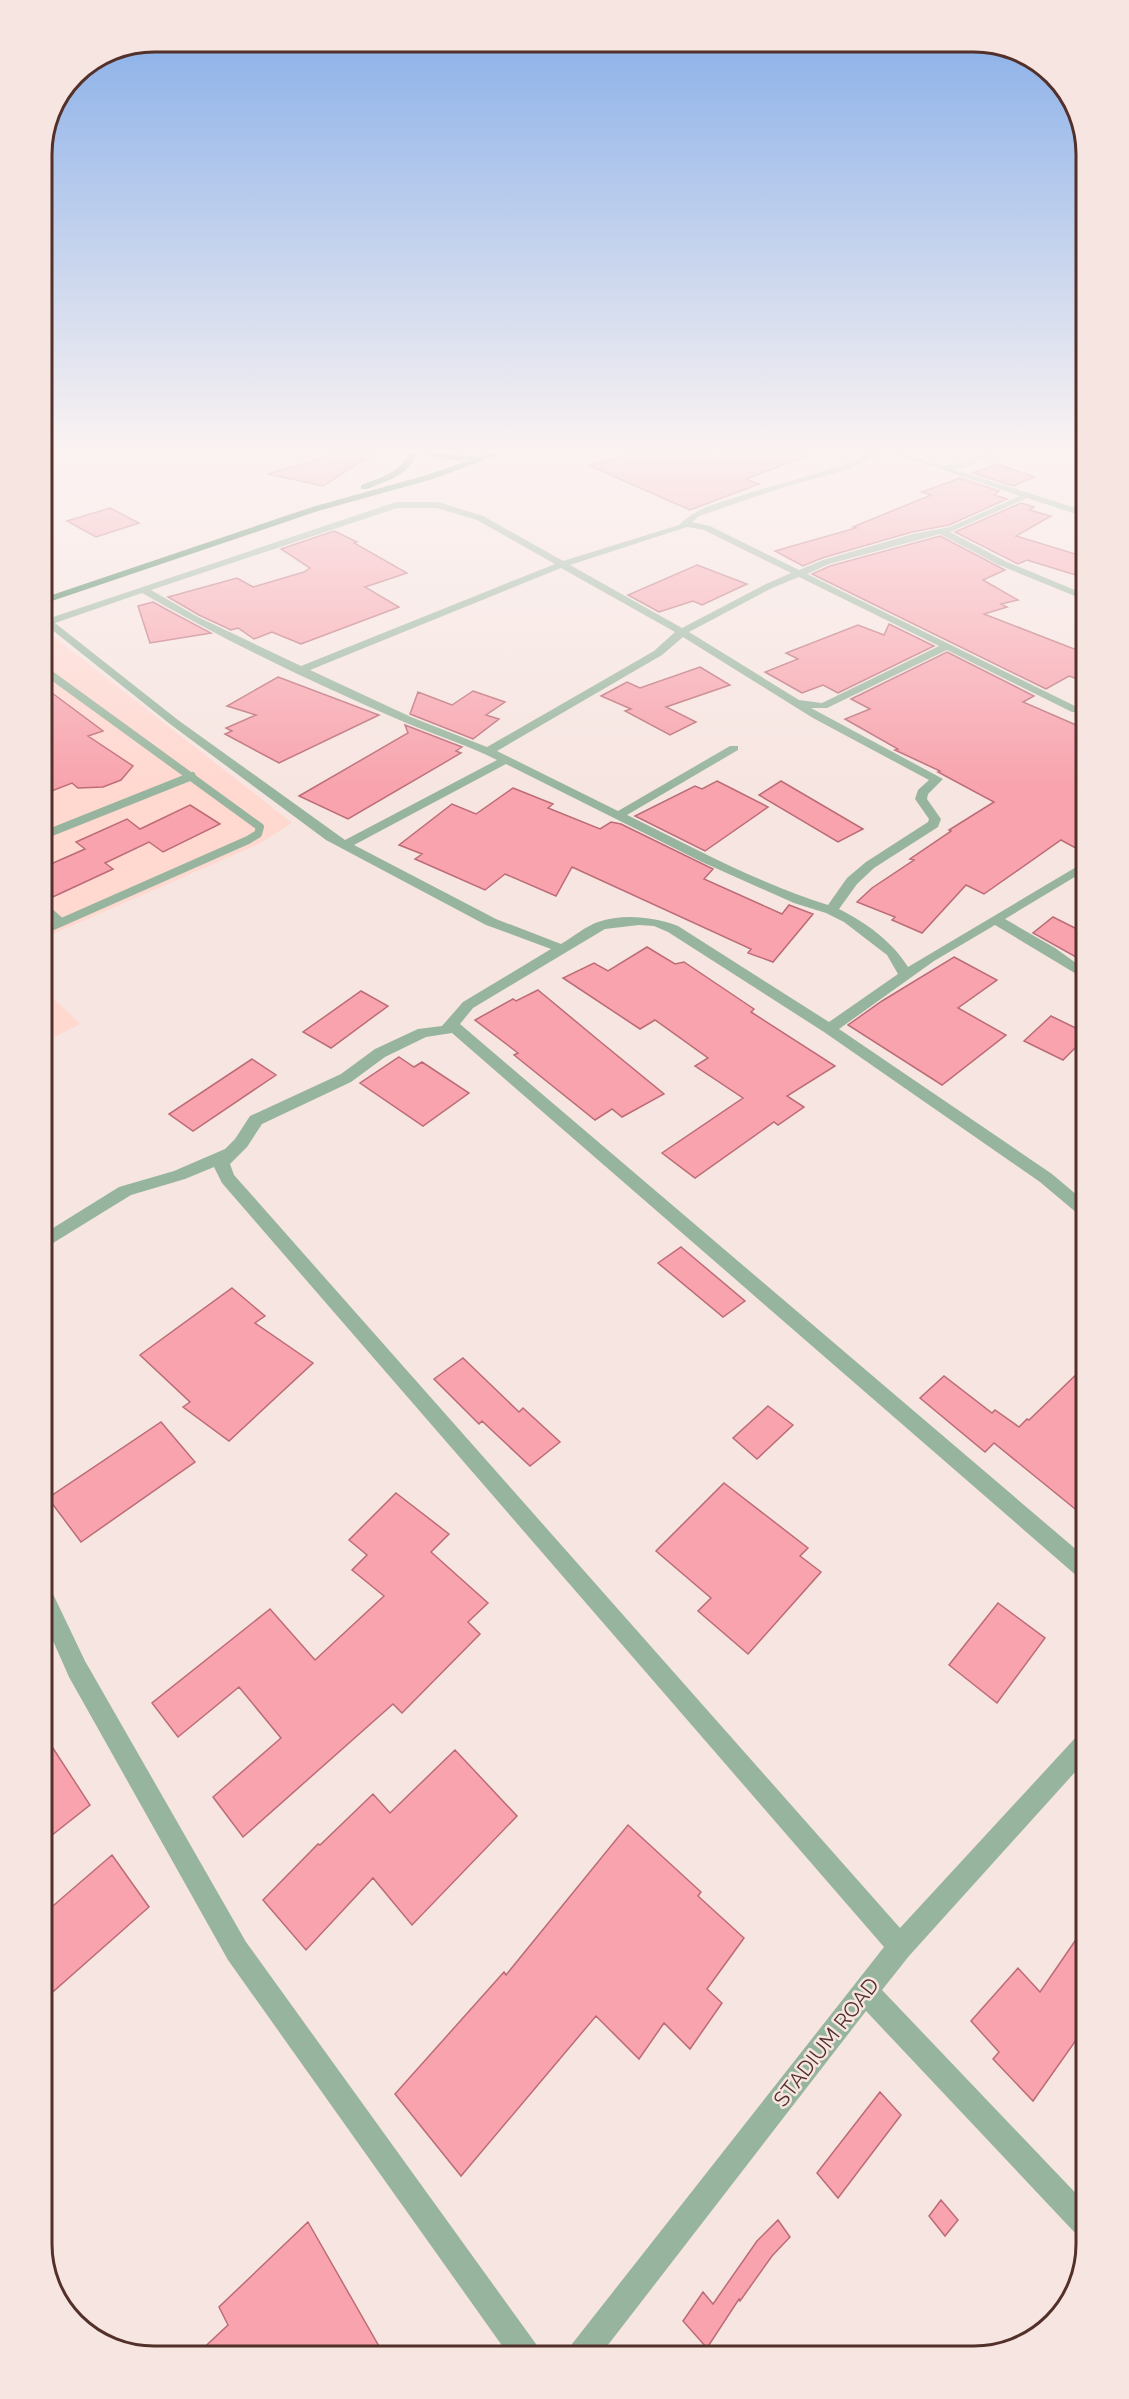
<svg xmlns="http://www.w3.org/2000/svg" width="1129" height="2399" viewBox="0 0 1129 2399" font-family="Raleway,sans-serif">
<rect width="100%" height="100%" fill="#f7e5e1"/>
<path fill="#ffd8d0" d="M44,629l248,194 -33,21 -215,94z
M45,990l35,34 -35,18z"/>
<path fill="#f8a3ad" stroke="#bc6c76" stroke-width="1.5" d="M340,453h35l-52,33 -55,-12z
M635,453h71l1,9 25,-9 77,2 -63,24 13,5 -69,26 -100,-44z
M997,464l38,13 -22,9 -40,-13z
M960,478l39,13 -5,4 13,4 -58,26 -37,7 -90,26 -19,8 -28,-15 81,-23 -3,-1 78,-32 -9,-3z
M1021,503l13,4 -5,3 22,6 -35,20 66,20v21l-55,-17 -9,4 -63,-32z
M110,508l29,15 -43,14 -29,-16z
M334,531l23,11 -3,1 53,30 -42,14 34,20 -98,37 -29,-12 -18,7 -16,-11 -7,2 -32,-15 -31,-18 69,-19 16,9 51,-15 6,-4 -29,-19z
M940,536l65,34 -22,10 35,20 -17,4 6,3 -23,7 98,38 1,29 -14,-5 -23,13 -234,-115 18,-8z
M697,565l50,19 -45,21 -9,-4 -34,11 -31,-17z
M153,602l20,11 38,20 -61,10 -12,-37z
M889,624l45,22 -96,47 -15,-8 -21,8 -37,-21 33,-13 -12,-6 72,-28 26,10z
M947,652l87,44 -11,6 60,26v124l-22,-12 -77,54 -18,-9 -44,48 -30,-13 3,-3 -38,-15 15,-14 42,-28 -4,-1 41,-28 -2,-1 45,-28 -56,-30 2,-1 -45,-21 3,-1 -53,-30 25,-10 -19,-10z
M700,667l30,18 -64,22 30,15 -26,13 -45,-24 6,-2 -30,-13 26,-14 13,6z
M278,677l101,38 -100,48 -54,-29 7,-3 -6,-3 30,-13 -29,-9z
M44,687l59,44 -15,5 45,30 -12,14 -18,7 -25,1 -6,-5 -28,11z
M473,691l32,11 -19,13 13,4 -26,20 -63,-25 8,-22 34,13z
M405,725l57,22 -6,4 5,2 -113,66 -49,-23 109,-63z
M717,781l51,26 -63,44 -70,-35 60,-30 7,3z
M781,781l82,48 -25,13 -79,-47z
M513,788l40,16 -5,4 52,21 11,-7 10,2 92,45 -9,10 78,35 7,-9 24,9 -40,48 -25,-9 3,-4 -179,-82 -16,29 -51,-22 -20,16 -70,-31 7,-5 -23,-9 53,-41 24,10z
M190,805l30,19 -57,28 -14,-10 -44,21 8,6 -69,32v-34l41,-18 -9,-7 51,-23 13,10z
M1053,917l30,15v29l-50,-28z
M647,947l28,17 9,-2 70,47 -3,3 84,54 -48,30 17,11 -26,18 -4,-3 -79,56 -33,-25 81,-55 -48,-32 13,-8 -53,-38 -15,9 -77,-51 31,-15 14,8z
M954,957l43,23 -39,28 48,27 -64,50 -94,-60 34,-24z
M538,990l59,49 67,55 -42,23 -10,-8 -17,11 -81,-65 4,-2 -43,-33 38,-21 3,2z
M361,991l27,15 -57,42 -28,-16z
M1051,1016l33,16v7l-21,21 -39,-19z
M399,1057l15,10 8,-5 47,31 -46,33 -63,-43z
M252,1059l24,16 -83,56 -24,-17z
M681,1247l64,54 -22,16 -65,-54z
M232,1288l33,28 -10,7 58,40 -84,78 -46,-34 7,-5 -50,-47z
M463,1358l56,54 4,-4 37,34 -30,24 -48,-45 -3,3 -45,-45z
M1084,1367l1,150 -91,-74 -9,9 -65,-54 24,-22 48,37 3,-3 24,17 8,-8 2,1z
M768,1406l25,19 -36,34 -24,-21z
M161,1422l34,40 -114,80 -33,-44z
M724,1483l84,65 -8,8 21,16 -73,82 -50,-43 13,-13 -55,-47z
M396,1493l53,41 -18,18 57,51 -20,19 12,12 -78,79 -9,-9 -150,133 -30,-40 68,-59 -42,-51 -61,50 -26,-34 118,-94 45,51 69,-64 -32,-26 15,-15 -18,-15z
M998,1603l47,35 -48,65 -48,-38z
M47,1739l43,66 -43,34z
M455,1750l62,66 -105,109 -39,-47 -67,72 -43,-50 55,-56 2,1 53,-51 17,19z
M628,1825l73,67 -3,4 46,42 -37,51 15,14 -32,46 -26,-26 -25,36 -43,-43 -135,160 -66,-82 109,-122 2,3z
M112,1855l37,52 -102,90v-86z
M1086,1925v101l-53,75 -40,-42 6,-7 -28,-31 47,-53 22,24z
M880,2092l21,23 -63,83 -21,-25z
M941,2200l17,20 -13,16 -16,-20z
M778,2220l12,17 -18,19 -32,45 -1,-2 -32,49 -24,-27 20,-29 10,12 44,-63z
M308,2222l76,133 -189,1 33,-31 -9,-18z"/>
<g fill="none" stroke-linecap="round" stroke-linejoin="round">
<path stroke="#97b59e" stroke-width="8" d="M44,670l216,157 -2,7 -10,6 -204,90
M44,835l148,-59
M44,907l17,15"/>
<path fill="#97b59e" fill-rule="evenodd" d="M870,453h12l-32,16 -66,18 -85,29 -7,6 18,4 89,44 24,-10 90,-26 37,-7 70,-31 -127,-43c19,0 34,12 51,12 17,1 32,-12 50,-12l-28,14 -13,2 129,41v6l-55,-18 -77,34 55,29 77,32v6l-83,-34 -59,-31 -111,30 -22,10 270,133 6,-1v6h-11l-125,-62 -120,58h-16l132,71 -15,15 -1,5 14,20 -3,8 -64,41 -17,16 -18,25c26,13 53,32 69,58l175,-104v9l-78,47 50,29 28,20v10l-88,-53 -61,36 -95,68 213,145 32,27v15l-6,-2 -38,-32 -216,-150 -156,-100 -14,-6 -15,-1 -34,4 -132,79 -13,16 625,533v23l-7,-3 -626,-544 -26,4 -41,20 -34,25 -89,42 -15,23 -17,17 4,11 666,753 178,-193 8,-3v28l-177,196 -27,34 205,215v34l-10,-4 -211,-224 -265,343h-34l5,-10 312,-397 -662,-764 -8,-16 -29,12 -54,16 -86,53v-15l74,-46 55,-16 51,-22 10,-10 15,-23 91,-42 34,-25 43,-20 24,-3 21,-24 88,-53 -65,-24 -160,-85 -156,-116 -124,-99 -2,1v-6l352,-118h42l45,14 80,45 116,-36c19,-18 34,-20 58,-28 44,-15 91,-24 133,-44zM397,508h40l40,12 78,44 -254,102 -103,-49 -47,-27zM687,527l17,3 87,43 -25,11 -84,44 -112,-63zM561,568l114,64 -21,19 -167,96 -76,-30 -101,-47zM799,577l140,69 -117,57 -23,-3 -110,-68 83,-44zM142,593c84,48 173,91 262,129 31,13 63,23 93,38l-152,80 -167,-120 -123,-97zM683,637l130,81 116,62 -11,10 -3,9 14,20 -1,3 -62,40 -19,16 -19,27c-70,-22 -136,-58 -201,-90l111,-65v-4h-8l-112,65 -121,-60 165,-96zM506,764l196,98 92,41 32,10 18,9 43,33 11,19 -69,48 -151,-96c-23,-9 -55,-13 -80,-4 -12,4 -25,15 -37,22l-65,-25 -142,-74z
M46,1591l7,3 32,67 161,281 290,402 5,10h-33l-280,-394 -159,-283 -23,-52z"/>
<path fill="#407f54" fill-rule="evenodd" d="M409,453h8c-8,22 -30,28 -50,36h-6v-4c18,-7 40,-12 48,-32z
M422,453l50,3 4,2 14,-5 10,1 -67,25 -115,32 -275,93v-6l269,-91 115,-32 43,-15h-23z"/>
</g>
<linearGradient id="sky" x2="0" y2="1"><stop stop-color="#83ace8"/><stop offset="0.57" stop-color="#fbf3f2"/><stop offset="1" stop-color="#fbf3f2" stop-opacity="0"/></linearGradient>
<rect width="1129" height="789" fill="url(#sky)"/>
<g text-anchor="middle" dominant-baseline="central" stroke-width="5" stroke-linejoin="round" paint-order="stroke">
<g font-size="21" fill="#53312a" stroke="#f7e5e1">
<text transform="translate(826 2042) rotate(-52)">STADIUM ROAD</text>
</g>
</g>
<path d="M0 0H1129V2399H0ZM154 52H974A102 102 0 0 1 1076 154V2244A102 102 0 0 1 974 2346H154A102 102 0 0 1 52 2244V154A102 102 0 0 1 154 52Z" fill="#f7e5e1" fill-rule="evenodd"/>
<path fill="none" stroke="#53312a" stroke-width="3" d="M154 52H974A102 102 0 0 1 1076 154V2244A102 102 0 0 1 974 2346H154A102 102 0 0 1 52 2244V154A102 102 0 0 1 154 52Z"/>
</svg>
